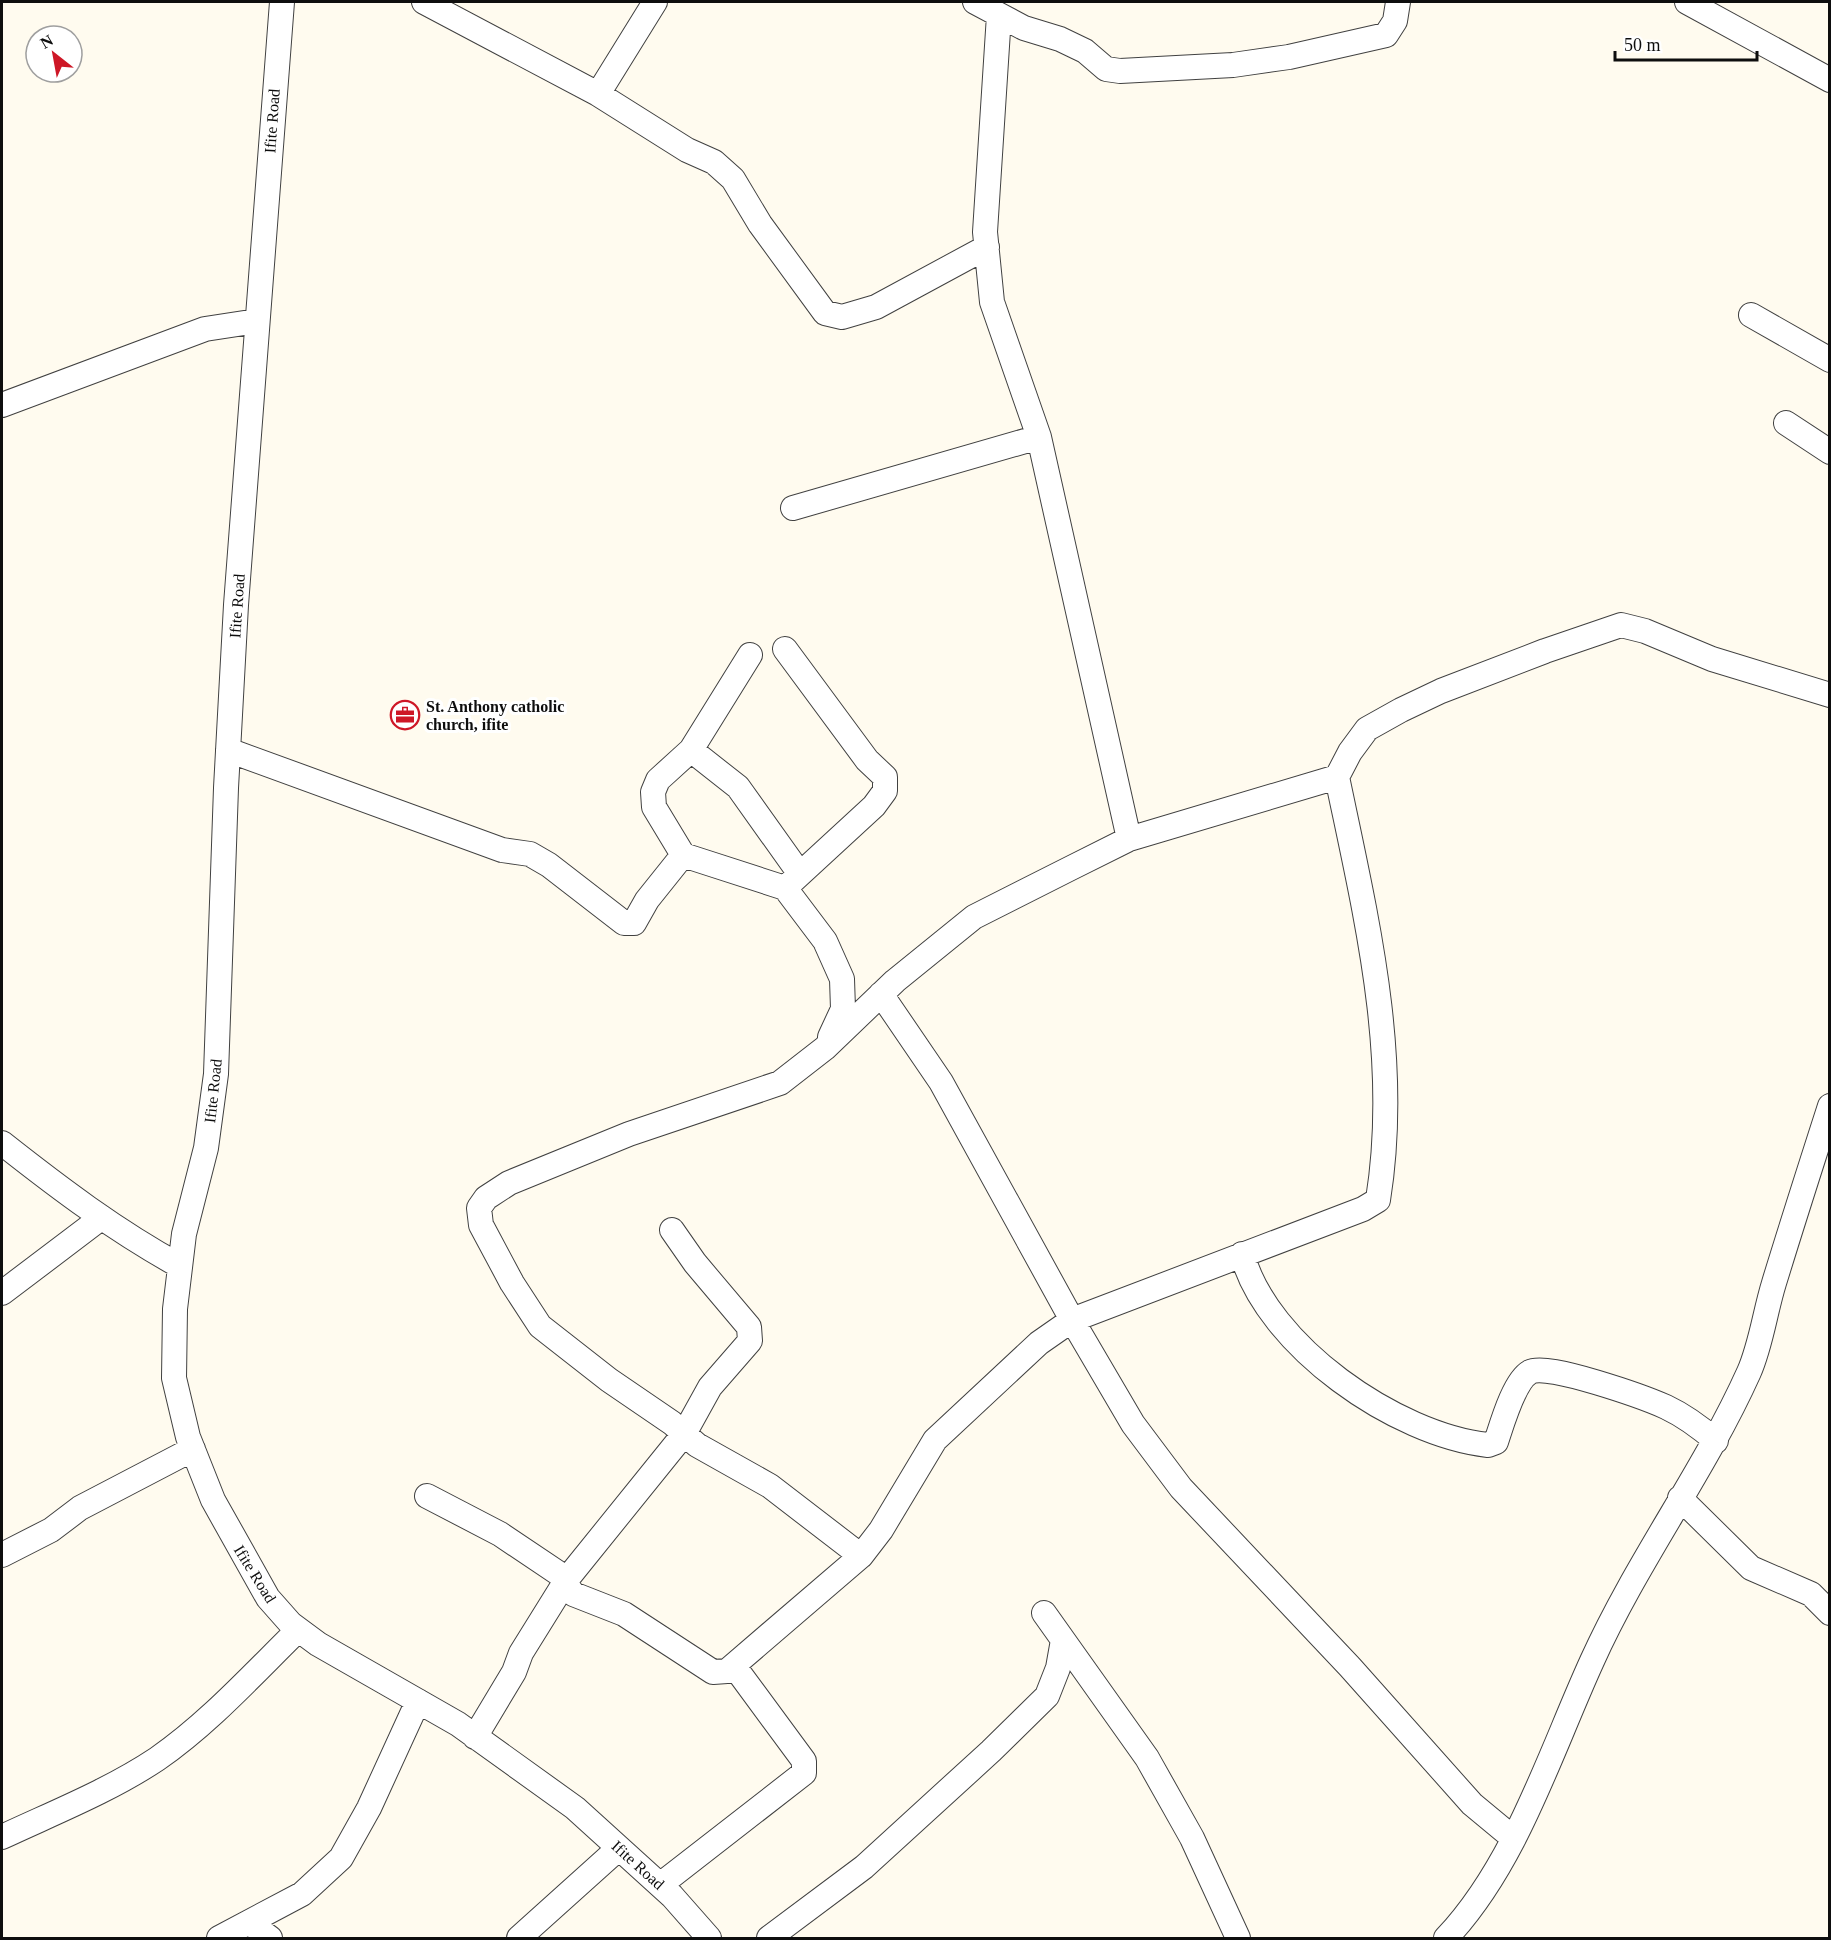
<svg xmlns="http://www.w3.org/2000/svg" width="1831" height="1940" viewBox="0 0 1831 1940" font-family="Georgia,serif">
<rect width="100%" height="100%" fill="#fffbef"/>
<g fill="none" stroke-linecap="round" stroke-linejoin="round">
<g stroke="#414141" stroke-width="26">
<path id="minor" d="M282,2l-46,603 -10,183 -10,286 -10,74 -22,86 -9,75 -1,69 14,59 25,63 55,98 23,26 27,20 140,80 117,84 97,88 37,42
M424,2l174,92 89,56 27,12 19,17 27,45 65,89 17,4 34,-10 111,-60
M975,2l49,26 36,11 25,12 21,18 14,2 113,-6 56,-8 97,-22 9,-14 3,-19
M1687,2l143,78
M999,15l-14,217 7,70 47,135 90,402
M598,94l57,-92
M1751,315l79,45
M2,405l203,-76 52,-8
M1786,423l44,29
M793,508l246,-71
M785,649l82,111 18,17v14l-11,15 -89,82 40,53 17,38 1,30 -13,28
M228,750l274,100 28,4 19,11 75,58h10l13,-23 36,-45 -29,-48 -1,-15 5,-12 33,-30 59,-95
M691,750l47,37 62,87
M683,855l102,33
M881,994l60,88 131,238 61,104 48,64 169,179 122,137 41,34
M2,1143c57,45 114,88 178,123
M1242,1254c25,92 154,181 246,191l8,-3c6,-18 18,-61 34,-70 16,-10 116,26 136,35 19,9 35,21 50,34
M2,1293l99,-75
M427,1496l73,38 67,45 1,8 5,7 51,20 89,58 14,-1 134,-115 20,-26 54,-90 104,-97 33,-23 291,-111 15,-9c23,-143 -12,-284 -41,-423l13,-25 17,-23 34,-19 40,-19 104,-40 76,-26 24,6 67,28 118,36
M1680,1498l71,70 60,26 19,19
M2,1555l49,-25 29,-22 113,-59
M861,1556l-91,-70 -73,-41 -25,-22 -63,-43 -69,-54 -28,-43 -31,-58 -2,-17 7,-10 23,-15 120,-49 151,-51 45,-35 70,-67 79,-64 97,-49 58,-29 208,-62
M1044,1613l103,145 45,80 46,100
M475,1737l39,-65 7,-19 46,-74 117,-145 26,-47 40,-46 -1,-14 -54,-64 -23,-33
M2,1837c51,-24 107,-46 155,-78 52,-36 96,-85 141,-129
M660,1885l144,-112v-12l-70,-95
M250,1923l20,15
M219,1938l83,-44 39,-36 28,-50 49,-107
M519,1938l100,-90
M769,1938l95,-71 127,-116 56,-55 11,-28 5,-28
M1446,1938c70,-74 104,-185 146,-277 45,-100 112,-189 157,-289 12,-27 16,-60 25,-89 18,-59 37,-118 56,-177"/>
</g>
<use href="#minor" stroke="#fff" stroke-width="24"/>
</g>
<defs>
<g id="office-ring" transform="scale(1.5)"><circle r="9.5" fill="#fff" stroke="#ce1726" stroke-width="1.5"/><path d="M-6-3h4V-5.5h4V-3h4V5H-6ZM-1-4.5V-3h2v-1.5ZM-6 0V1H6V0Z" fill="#ce1726"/></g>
</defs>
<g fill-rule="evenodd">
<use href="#office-ring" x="405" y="715"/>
</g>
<g text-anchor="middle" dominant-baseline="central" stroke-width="6" stroke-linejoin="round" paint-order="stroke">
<g font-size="16" fill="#0e0e0e" stroke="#fff">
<text transform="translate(272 121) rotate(-86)">Ifite Road</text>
<text transform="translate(237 606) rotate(-86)">Ifite Road</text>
<text transform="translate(213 1091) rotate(-84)">Ifite Road</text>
<text transform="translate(255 1574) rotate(58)">Ifite Road</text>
<text transform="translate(638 1865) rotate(42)">Ifite Road</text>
</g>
<g font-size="16" font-weight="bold" fill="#0e0e0e" stroke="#fff" text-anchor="start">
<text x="426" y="706">St. Anthony catholic<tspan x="426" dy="18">church, ifite</tspan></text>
</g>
</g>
<rect width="1831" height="1940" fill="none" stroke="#0e0e0e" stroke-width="6"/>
<g transform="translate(54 54) rotate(329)"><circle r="28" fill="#ffffff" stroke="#9f9f9f" stroke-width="1.5"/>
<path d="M0-4.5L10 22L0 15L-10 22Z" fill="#ce1726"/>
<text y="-9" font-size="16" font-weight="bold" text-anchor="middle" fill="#0e0e0e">N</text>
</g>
<path d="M1615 51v9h142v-9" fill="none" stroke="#0e0e0e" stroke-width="3"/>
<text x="1624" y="51" font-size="18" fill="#0e0e0e" stroke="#ffffff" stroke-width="4.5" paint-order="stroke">50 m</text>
</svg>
